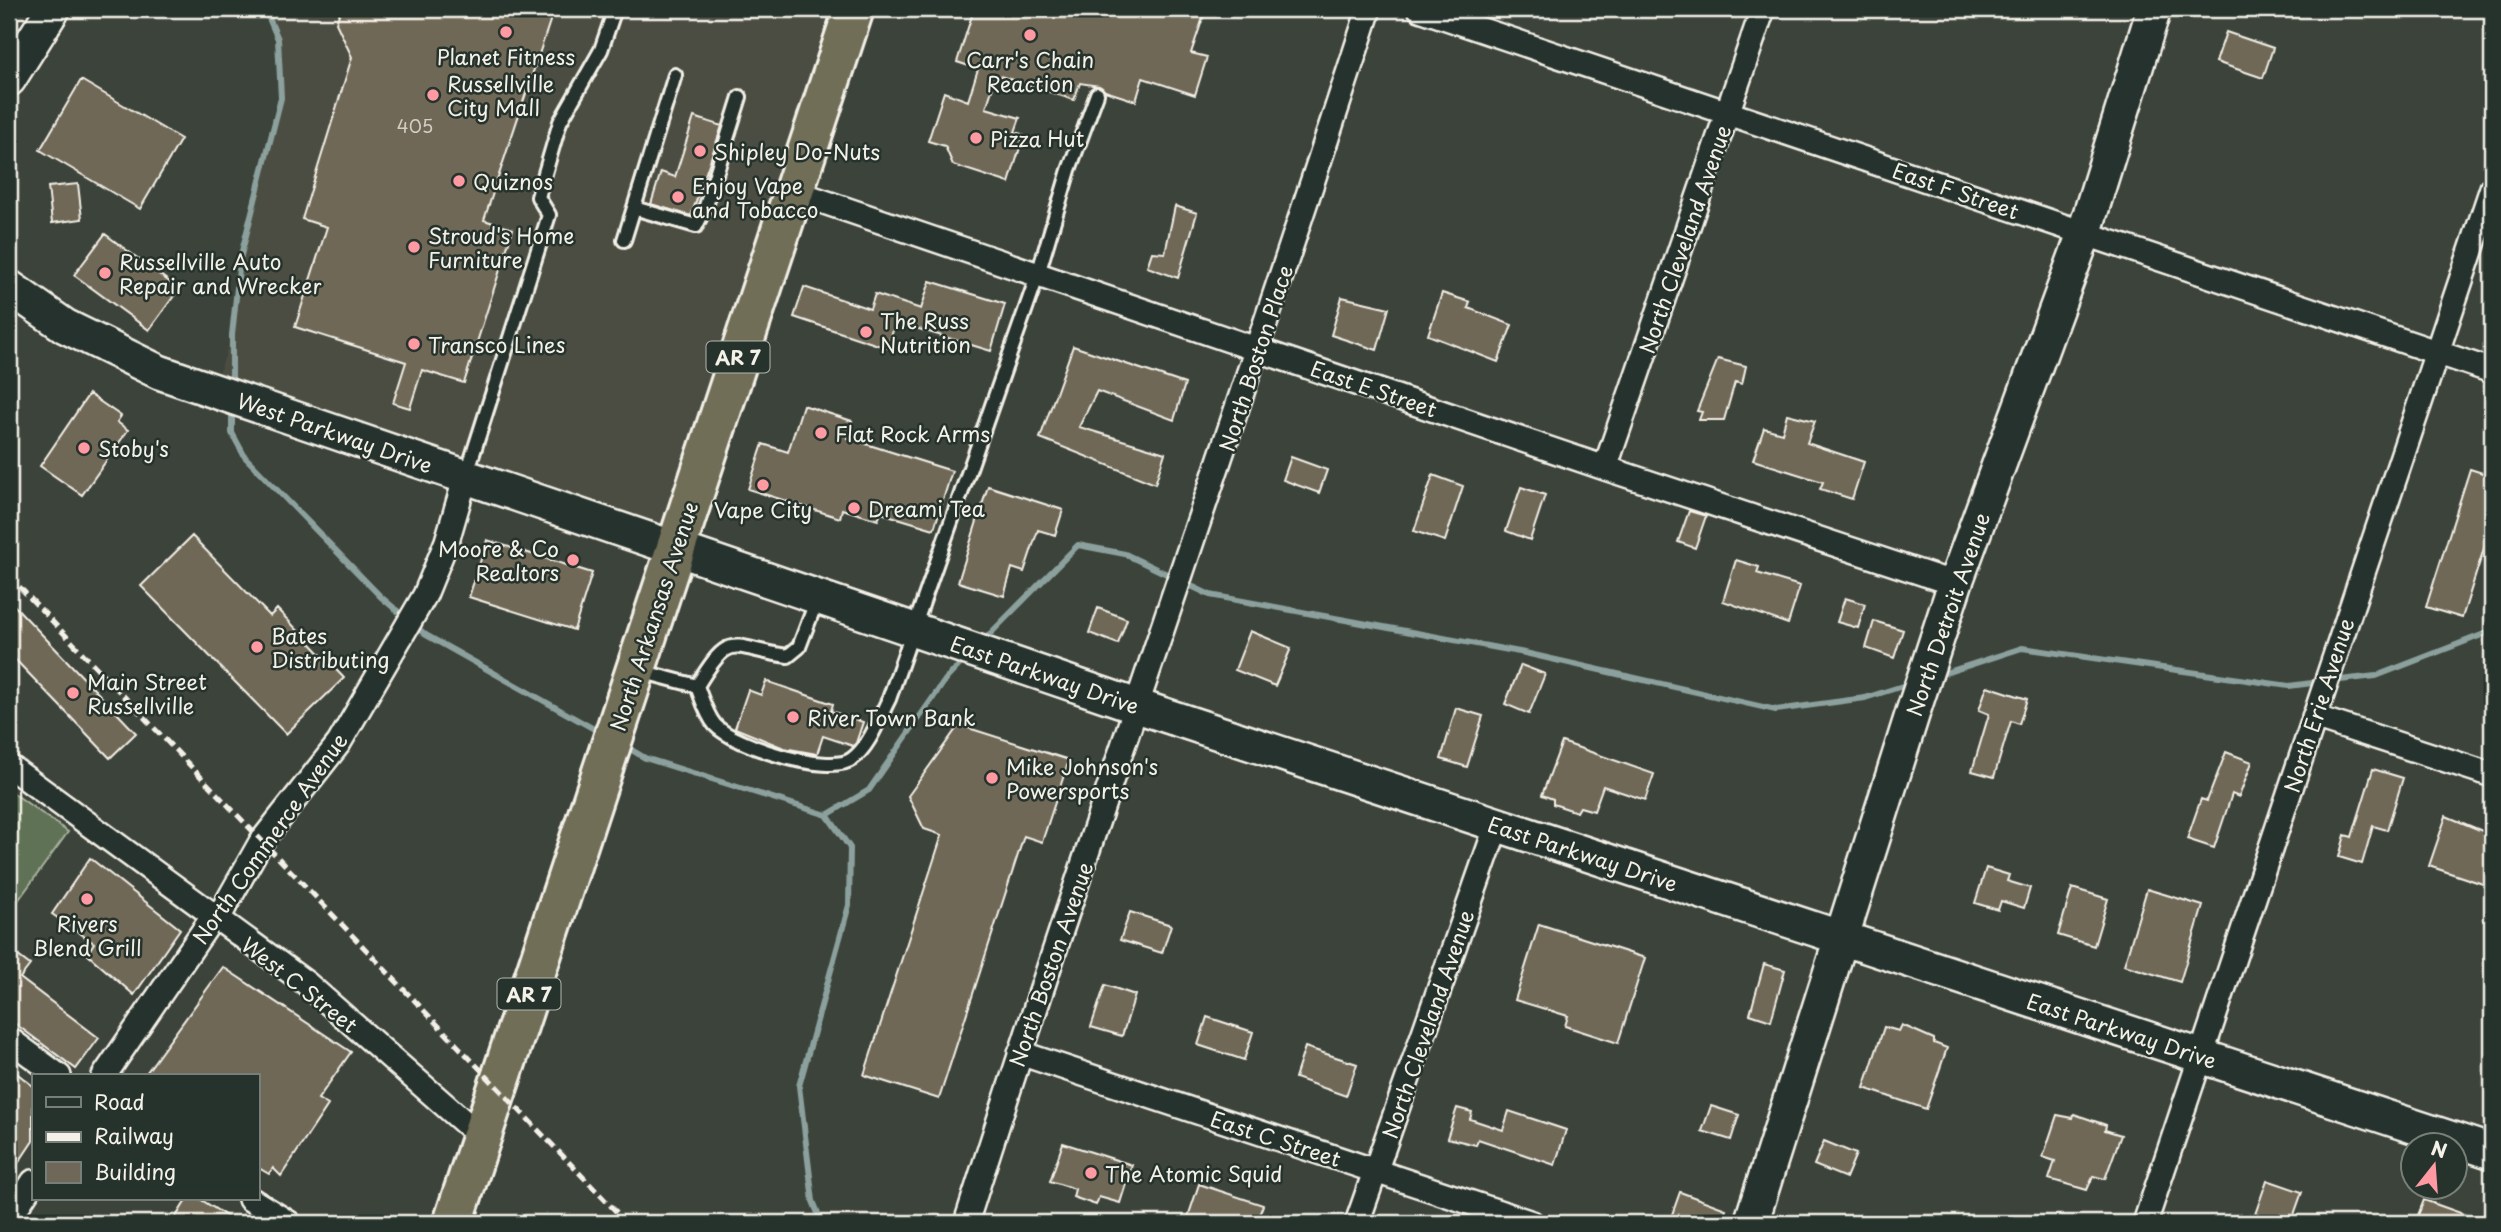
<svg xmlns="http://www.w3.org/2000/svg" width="2501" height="1232" viewBox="0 0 2501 1232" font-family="'Playpen Sans',sans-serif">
<rect width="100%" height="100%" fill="#3c433a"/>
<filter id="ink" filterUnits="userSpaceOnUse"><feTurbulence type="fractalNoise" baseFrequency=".0143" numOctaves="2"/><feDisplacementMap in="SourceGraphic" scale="14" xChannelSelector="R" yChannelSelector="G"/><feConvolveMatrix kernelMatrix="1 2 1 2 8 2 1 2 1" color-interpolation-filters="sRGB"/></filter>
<g filter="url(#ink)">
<path fill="#4b4e43" d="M265,9h590l-179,538 -463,-156 19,-56 8,-76 41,-161 -3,-59z"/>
<path fill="#5f7255" stroke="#aab29e" stroke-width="2" d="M9,790l59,42 -59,81z"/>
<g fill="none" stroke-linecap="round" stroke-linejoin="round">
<path stroke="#8ca19e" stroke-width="6" d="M232,385v-50l8,-76 41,-161 -3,-59 -13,-30
M232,407v26l13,24 136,140 45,38 177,99
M1185,583l25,12 315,58 251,57 89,-12 44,-14
M981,643l97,-98 47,9 50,24
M1936,676l86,-28 267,38 31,-4
M2331,681l45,-5 116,-45
M625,746l20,12 182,57 23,33 -1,57 -50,181 14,115 9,22
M827,815l42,-25 77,-111 20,-21"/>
</g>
<path fill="#6f6757" stroke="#f4f1e8" stroke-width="2" d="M341,9h213l-70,211 29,9 -49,154 -42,-13 -12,38 -17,-5 13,-41 -111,-35 32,-100 -25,-8 50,-162 -16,-34z
M974,9h232l-15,44 16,4 -12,38 -52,-17 -7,23 -31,-10 -6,-5 -19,-3 -6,17 -77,-25 -11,33 34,10 -5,14 9,3 -15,48 -56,-18 -8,-19 -17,-5 16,-49 24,9 10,-32 -21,-7z
M2226,32l47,16 -10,30 -47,-16z
M81,80l100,59 -41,70 -100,-59z
M694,117l28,9 -31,90 -40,-12 10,-32 14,5z
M78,184l4,35 -30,4 -4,-36z
M1175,206l22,7 -19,65 -31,-11 5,-15 13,1z
M105,234l74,55 -30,41 -75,-55z
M930,281l75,23 -14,47 -95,-29 -9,26 -93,-31 10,-30 66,22 5,-15 46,15z
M1442,293l28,9 -2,6 44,17 -14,37 -70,-27z
M1342,297l47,11 -12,42 -46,-15z
M1073,346l112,38 -11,36 -77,-29 -18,36 86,26 -10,31 -115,-46z
M1718,359l28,7 -4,18 -7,-2 -11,38h-25l3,-8 -5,-1z
M89,394l32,22 -4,6 11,8 -46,65 -42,-29z
M803,405l49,16 -5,17 105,33 -18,58 -53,-16 -3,7 -36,-11 -2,9 -92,-29 15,-45 25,8z
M1787,414l28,7 -8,22 57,19 -12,37 -32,-10 3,-7 -70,-22 11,-32 18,5z
M1291,457l36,13 -8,23 -36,-13z
M2470,469l22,7v47l-30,95 -36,-11z
M1433,475l30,11 -18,55 -31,-10z
M988,486l75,24 -8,25 -17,-5 -14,42 -12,-4 -8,28 -46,-14z
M1521,487l24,8 -15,45 -24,-9z
M1689,511l17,5 -11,32 -17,-6z
M192,536l78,80 7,-7 67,69 -58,56 -145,-148z
M487,540l105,33 -18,57 -105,-33z
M1736,560l23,7 -2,6 43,13 -12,38 -65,-23z
M1845,598l20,6 -7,24 -21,-6z
M9,600l127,133 -26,25 -101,-105z
M1098,608l29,11 -9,25 -29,-11z
M1874,621l29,9 -9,28 -28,-10z
M1250,631l41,17 -16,38 -40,-16z
M1521,665l24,9 -16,40 -24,-10z
M766,681l67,23 -2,7 32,11 -7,21 -3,3 -30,-10 -6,18 -33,-6 -49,-20 13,-38 13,5z
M1987,686l40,13 -8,25 -8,-3 -17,56 -22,-6 17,-57 -10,-4z
M1456,708l27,8 -16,51 -26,-8z
M959,725l110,35 -27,82 -18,-6 -85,263 -75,-24 78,-240 -18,-6 -16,-33z
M1562,742l92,32 -9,26 -42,-14 -9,25 -14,-4 -3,5 -24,-8v-5l-11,-4z
M2226,752l26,10 -13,35 -7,-3 -18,54 -27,-9 14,-40 6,2z
M2373,769l30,9 -16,52 -14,-4 -11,38 -23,-7 6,-22 7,2z
M2446,816l46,19v52l-63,-21z
M90,858l90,71 -46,66 -47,-41 7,-11 -42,-29z
M1986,868l23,7 -2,6 23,7 -6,20 -23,-7 -3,9 -23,-7z
M2072,888l36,11 -14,47 -36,-11z
M2147,889l56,17 -23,76 -56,-17z
M1130,912l41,13 -9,28 -42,-13z
M1539,924l106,34 -27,85 -53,-17 3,-10 -53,-16z
M9,949l21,16 -10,13 79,60 -23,31 -67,-50z
M1764,964l21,6 -14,51 -21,-7z
M223,967l128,85 -33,47 10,6 -47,71 -8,-8 -4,6 -12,-7v-91h-113z
M1105,985l30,10 -13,41 -31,-9z
M1207,1017l46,15 -9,28 -46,-15z
M1902,1025l32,14v4l13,5 -21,61 -62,-21 20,-61 15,4z
M1305,1047l52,17 -11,32 -51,-18z
M9,1067l24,19v55l-24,36z
M1711,1106l28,9 -8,25 -29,-9z
M1457,1108l15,4 -2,7 33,11 6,-19 57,19 -11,35 -77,-26 -2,6 -29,-7z
M2074,1114l32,11 -1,5 16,5 -16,44 -12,-3 -6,14 -38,-11 6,-18 -12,-4 14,-42 16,3z
M1824,1141l32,13 -10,24 -32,-13z
M1063,1143l69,22 -12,38 -21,-6 -3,8 -23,-8 2,-8 -25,-8z
M2267,1180l35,12 -11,31h-39z
M1199,1184l64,21 -7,18h-70z
M1680,1192l46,17 -5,14h-52z
M187,1199h13l37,24h-65z
M2424,1200l59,21 -1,2h-67z"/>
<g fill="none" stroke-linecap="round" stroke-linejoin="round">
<g stroke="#f4f1e8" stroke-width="18">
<path id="lane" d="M634,208l62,18 10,-20 34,-109
M624,240l51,-165
M466,476l83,-261 -11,-18 22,-75 41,-72 14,-41
M818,597l-19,50 -11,9c-57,-7 -56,-28 -91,30 5,13 9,28 18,39 19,21 114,51 137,34 18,-13 27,-41 37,-60l149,-425 31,-104 28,-76
M640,671l57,15"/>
</g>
<g stroke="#f4f1e8" stroke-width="28">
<path id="street" d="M1420,9l1072,362
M792,191l813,277 350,116
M1605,468l158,-459
M2314,717l178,58
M9,766l297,217 175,154
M9,1039l50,37
M1020,1053l512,170
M104,1076l109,-159 8,-4 40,-71 78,-99 86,-148 22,-54 19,-65
M250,1199l39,24
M9,1219l24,-37
M966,1223c129,-406 272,-808 403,-1214
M1357,1223l140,-398
M2145,1223l347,-1035"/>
</g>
<g stroke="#f4f1e8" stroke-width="38">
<path id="secondary" d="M9,79l44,-70
M9,287l56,39 94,46 978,334 1355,446
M1751,1223l162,-511 42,-128 129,-350 70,-225"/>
</g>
<g stroke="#f4f1e8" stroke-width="44">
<path id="highway" d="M453,1223l401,-1214"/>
</g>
<use href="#lane" stroke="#26332d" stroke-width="12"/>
<use href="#street" stroke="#26332d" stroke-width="23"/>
<use href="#secondary" stroke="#26332d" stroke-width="33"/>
<use href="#highway" stroke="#716e59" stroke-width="38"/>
<path stroke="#f4f1e8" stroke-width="5" stroke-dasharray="10 5" stroke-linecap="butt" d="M9,576l618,647"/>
</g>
</g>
<g fill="#ff9aa2" stroke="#26332d" stroke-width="2.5">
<circle cx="506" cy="32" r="7"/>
<circle cx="1030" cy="35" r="7"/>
<circle cx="433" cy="95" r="7"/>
<circle cx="976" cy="138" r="7"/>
<circle cx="700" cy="151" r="7"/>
<circle cx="459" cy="181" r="7"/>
<circle cx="678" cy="197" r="7"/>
<circle cx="414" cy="247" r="7"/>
<circle cx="105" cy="273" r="7"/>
<circle cx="866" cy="332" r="7"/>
<circle cx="414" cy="344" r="7"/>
<circle cx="821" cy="433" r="7"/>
<circle cx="84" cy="448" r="7"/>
<circle cx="763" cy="485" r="7"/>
<circle cx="854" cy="508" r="7"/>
<circle cx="573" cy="560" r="7"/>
<circle cx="257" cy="647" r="7"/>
<circle cx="73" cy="693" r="7"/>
<circle cx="793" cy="717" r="7"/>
<circle cx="992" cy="778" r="7"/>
<circle cx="87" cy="899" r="7"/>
<circle cx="1091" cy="1173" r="7"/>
</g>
<g text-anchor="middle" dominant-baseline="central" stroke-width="5" stroke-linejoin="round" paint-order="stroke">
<g font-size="18" fill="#d3cec4">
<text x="415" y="125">405</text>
</g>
<g fill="#26332d" stroke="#b6b8b0" stroke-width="2">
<rect x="706.5" y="341.5" width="63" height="31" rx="5"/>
<rect x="497.5" y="978.5" width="63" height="31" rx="5"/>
</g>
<g font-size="19" font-weight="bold" fill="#f4f1e8">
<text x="738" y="357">AR 7</text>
<text x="529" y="994">AR 7</text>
</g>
<g font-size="21" fill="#f4f1e8" stroke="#26332d" text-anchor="start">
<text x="506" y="56" text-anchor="middle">Planet Fitness</text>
<text x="1030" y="59" text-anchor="middle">Carr's Chain<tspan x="1030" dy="24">Reaction</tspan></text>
<text x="447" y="83">Russellville<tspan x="447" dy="24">City Mall</tspan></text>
<text x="990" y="138">Pizza Hut</text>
<text x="714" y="151">Shipley Do-Nuts</text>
<text x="473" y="181">Quiznos</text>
<text x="692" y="185">Enjoy Vape<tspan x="692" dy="24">and Tobacco</tspan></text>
<text x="428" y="235">Stroud's Home<tspan x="428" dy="24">Furniture</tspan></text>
<text x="119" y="261">Russellville Auto<tspan x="119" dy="24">Repair and Wrecker</tspan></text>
<text x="880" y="320">The Russ<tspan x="880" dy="24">Nutrition</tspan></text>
<text x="428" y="344">Transco Lines</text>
<text x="835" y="433">Flat Rock Arms</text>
<text x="98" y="448">Stoby's</text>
<text x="868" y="508">Dreami Tea</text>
<text x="763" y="509" text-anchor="middle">Vape City</text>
<text x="559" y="548" text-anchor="end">Moore &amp; Co<tspan x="559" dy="24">Realtors</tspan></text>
<text x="271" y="635">Bates<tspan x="271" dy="24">Distributing</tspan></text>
<text x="87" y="681">Main Street<tspan x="87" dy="24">Russellville</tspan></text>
<text x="807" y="717">River Town Bank</text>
<text x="1006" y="766">Mike Johnson's<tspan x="1006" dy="24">Powersports</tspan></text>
<text x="87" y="923" text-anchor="middle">Rivers<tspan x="87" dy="24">Blend Grill</tspan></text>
<text x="1105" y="1173">The Atomic Squid</text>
</g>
<g font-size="21" fill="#f4f1e8" stroke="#26332d">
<text transform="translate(1956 190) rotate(19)">East F Street</text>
<text transform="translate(1684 239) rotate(-71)">North Cleveland Avenue</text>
<text transform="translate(1255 358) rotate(-72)">North Boston Place</text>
<text transform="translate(1374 388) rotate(19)">East E Street</text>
<text transform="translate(335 432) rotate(19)">West Parkway Drive</text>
<text transform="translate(1947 614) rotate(-71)">North Detroit Avenue</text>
<text transform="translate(653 616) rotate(-72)">North Arkansas Avenue</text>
<text transform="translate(1045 674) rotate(19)">East Parkway Drive</text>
<text transform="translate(2318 705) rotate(-72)">North Erie Avenue</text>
<text transform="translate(269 838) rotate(-55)">North Commerce Avenue</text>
<text transform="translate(1583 853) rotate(18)">East Parkway Drive</text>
<text transform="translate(1050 964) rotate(-71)">North Boston Avenue</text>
<text transform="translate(300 984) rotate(38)">West C Street</text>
<text transform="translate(1427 1024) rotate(-71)">North Cleveland Avenue</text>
<text transform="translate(2122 1030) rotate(18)">East Parkway Drive</text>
<text transform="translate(1276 1138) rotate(18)">East C Street</text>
</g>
</g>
<rect width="2501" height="1232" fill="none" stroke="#26332d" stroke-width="35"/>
<rect x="18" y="18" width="2466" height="1197" fill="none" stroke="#f4f1e8" stroke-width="2.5" filter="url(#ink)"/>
<rect x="32" y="1074" width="228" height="126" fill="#26332d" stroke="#787f78" stroke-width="2"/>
<rect x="46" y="1097" width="35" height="10" fill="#26332d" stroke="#787f78" stroke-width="2"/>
<text x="94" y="1110" font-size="21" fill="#f4f1e8">Road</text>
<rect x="46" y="1132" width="35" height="10" fill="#f4f1e8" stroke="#787f78" stroke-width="2"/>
<text x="94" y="1144" font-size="21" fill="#f4f1e8">Railway</text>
<rect x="46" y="1162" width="35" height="21" fill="#6f6757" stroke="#787f78" stroke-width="2"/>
<text x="94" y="1180" font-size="21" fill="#f4f1e8">Building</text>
<g transform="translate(2434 1166) rotate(17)"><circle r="33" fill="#26332d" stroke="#787f78" stroke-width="2"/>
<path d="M0-5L12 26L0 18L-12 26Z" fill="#ff9aa2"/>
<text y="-10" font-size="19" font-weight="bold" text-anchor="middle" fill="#f4f1e8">N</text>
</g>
</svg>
